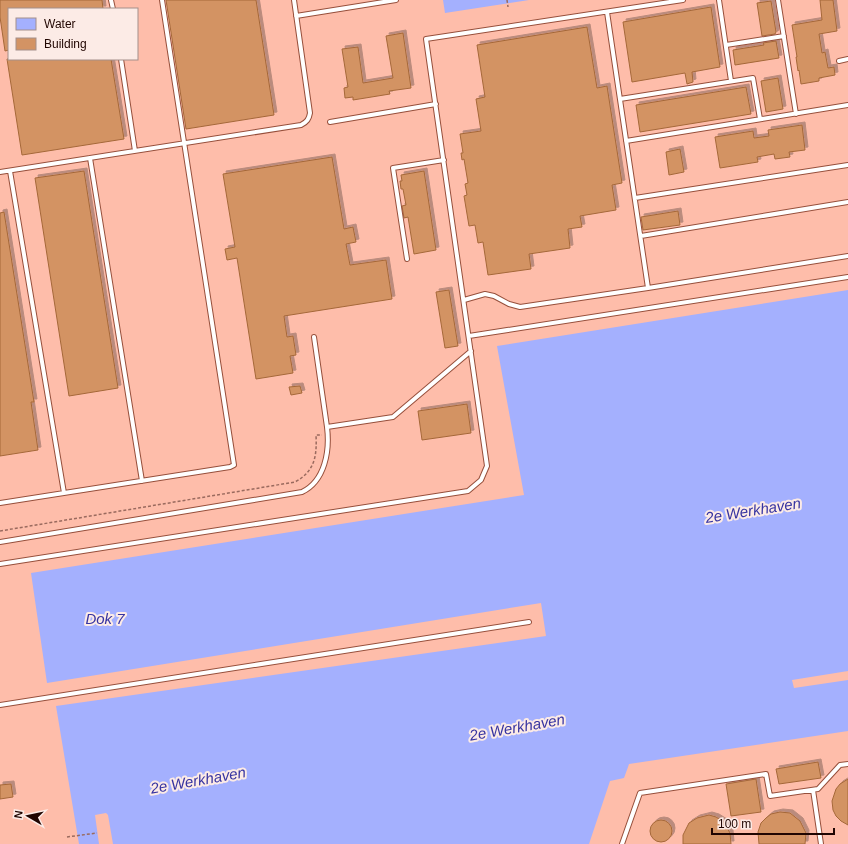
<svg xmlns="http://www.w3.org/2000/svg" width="848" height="844" viewBox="0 0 848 844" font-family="Helvetica,sans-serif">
<defs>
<filter id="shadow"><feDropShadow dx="3" dy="-3" stdDeviation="0" flood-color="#0004"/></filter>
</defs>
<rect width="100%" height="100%" fill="#febdaa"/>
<path fill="#a4b0fe" d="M443,0h86l-84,13z
M848,290v441l-219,33 -1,3 -4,11 -14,3 -21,63h-510l-23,-138 490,-70 -5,-33 -494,80 -16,-110 493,-78 -27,-149z"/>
<path fill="#febdaa" d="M848,671v9l-54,8 -2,-8z
M106,813l2,2 5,29h-14l-4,-29z"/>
<path fill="#d39364" stroke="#a56839" filter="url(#shadow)" d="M0,0h102l1,9h-94v41l-4,1 -5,-34z
M166,0h90l18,115 -88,14z
M820,0h13l4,31 -18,3 3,19 3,-1 3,16 6,-1 1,8 -16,3v3l-18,3 -2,-14 -1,1 -2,-14h1l-5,-32 30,-5z
M771,1l5,31 -1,2 -13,2 -5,-33z
M711,7l9,60 -28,5 1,10 -6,2 -2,-11 -53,9 -9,-60z
M587,27l10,61 10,-2 15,97 -10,2 4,25 -36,6 2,11 -14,2 2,19 -41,6 2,15 -43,6 -5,-33 -5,1 -3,-18 -6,1 -5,-30 3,-1 -2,-11 3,-1 -4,-24 -2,1 -1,-7h2l-3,-19 21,-3 -5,-32 9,-2 -8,-52z
M403,33l8,55 -22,3 1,3 -37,6v-3l-8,1 -1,-10 4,-1 -6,-38 16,-2 5,36 30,-5 -7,-42z
M776,41l3,17 -44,7 -2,-15 31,-5 -1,-2z
M7,59h104l13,80 -102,16z
M778,78l5,31 -17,3 -5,-31z
M746,87l5,27 -111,18 -4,-27z
M802,125l3,25 -16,2 1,5 -15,2 -1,-5 -17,3 1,5 -38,6 -5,-31 38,-6 1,7 15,-2 -1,-6z
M680,149l4,23 -15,3 -3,-23z
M332,157l12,72 9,-2 3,15 -10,2 4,21 36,-5 6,39 -108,17 3,21 6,-1 3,19 -6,1 3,17 -37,6 -19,-121 -10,2 -2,-11 10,-2 -12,-73z
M84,171l34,217 -49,8 -34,-218z
M424,171l12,79 -22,4 -6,-37 -4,1 -2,-12 4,-1 -3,-16h-2l-1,-8h2l-1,-6z
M678,211l2,14 -37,5 -2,-13z
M4,212l30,190h-3l7,48 -38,6v-243z
M449,290l9,56 -13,2 -9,-56z
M300,386l2,7 -11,2 -2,-8z
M467,404l4,29 -49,7 -4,-29z
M818,762l3,16 -42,6 -3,-15z
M756,779l5,33 -30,4 -5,-32z
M848,779v46l-7,-4 -5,-5 -3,-6 -1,-9 4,-12 4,-5z
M11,784l2,13 -13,2v-14z
M780,812l10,1 10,8 6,12 -1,11h-46l-1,-12 3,-9 5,-5 5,-4z
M709,815l7,2 8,5 6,11 1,11h-48v-9l6,-12 8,-5z
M650 831a11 11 0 1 1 22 0a11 11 0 1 1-22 0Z"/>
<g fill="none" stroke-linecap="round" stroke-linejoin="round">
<g stroke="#964f3b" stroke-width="6">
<path id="service" d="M111,0l2,9
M719,0l12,81
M778,0l18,114
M607,12l41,276
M296,16l100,-16
M726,45l58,-9
M121,59l14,92
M839,61l9,-2
M620,99l133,-21 7,41
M330,122l106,-18
M626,141l222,-36
M90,158l52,323
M10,171l54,322
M0,172l301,-47c6,-3 8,-6 9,-12l-16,-113
M635,198l213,-33
M641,236l207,-34
M407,259l-14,-91 51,-8
M464,300l21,-6 9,2 15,8 11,3 128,-19 200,-32
M469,336l379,-59
M314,337l13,90
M0,503l230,-36 4,-2 -72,-465
M0,542l302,-50c23,-11 28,-41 25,-65l66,-10 78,-66
M0,564l468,-73 13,-11 6,-14 -61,-427 257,-39
M0,705l529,-83
M813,790l8,54
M622,844l18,-51 126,-19 4,22 48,-7 22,-24 8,-1"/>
</g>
<path stroke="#9a6a5e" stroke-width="1.5" stroke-dasharray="3 2" stroke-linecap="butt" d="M507,0l1,7
M0,531l295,-49c20,-11 22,-26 21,-47h6
M67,837l30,-4"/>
<use href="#service" stroke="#fff" stroke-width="4"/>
</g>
<g text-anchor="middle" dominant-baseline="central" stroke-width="4" stroke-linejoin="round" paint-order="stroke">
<g font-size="15" font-style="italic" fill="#3734a1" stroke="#fcebe6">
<text transform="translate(753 510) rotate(-9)">2e Werkhaven</text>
<text x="105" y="618">Dok 7</text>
<text transform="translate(517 727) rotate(-10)">2e Werkhaven</text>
<text transform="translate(198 780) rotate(-10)">2e Werkhaven</text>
</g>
</g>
<rect x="8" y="8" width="130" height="52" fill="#fcebe6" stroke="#a48f8a"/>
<rect x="16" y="18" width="20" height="12" fill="#a4b0fe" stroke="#a48f8a"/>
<text x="44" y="28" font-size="12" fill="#200501">Water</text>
<rect x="16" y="38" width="20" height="12" fill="#d39364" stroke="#a48f8a"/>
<text x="44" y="48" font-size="12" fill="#200501">Building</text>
<g transform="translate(28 816) rotate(279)" stroke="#fcebe6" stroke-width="3" paint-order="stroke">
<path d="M0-3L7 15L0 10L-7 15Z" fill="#200501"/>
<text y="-6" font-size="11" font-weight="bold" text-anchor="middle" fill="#200501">N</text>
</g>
<path d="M712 828v6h122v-6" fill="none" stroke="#200501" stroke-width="2"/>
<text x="718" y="828" font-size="12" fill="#200501" stroke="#fcebe6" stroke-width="3" paint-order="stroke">100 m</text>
</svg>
